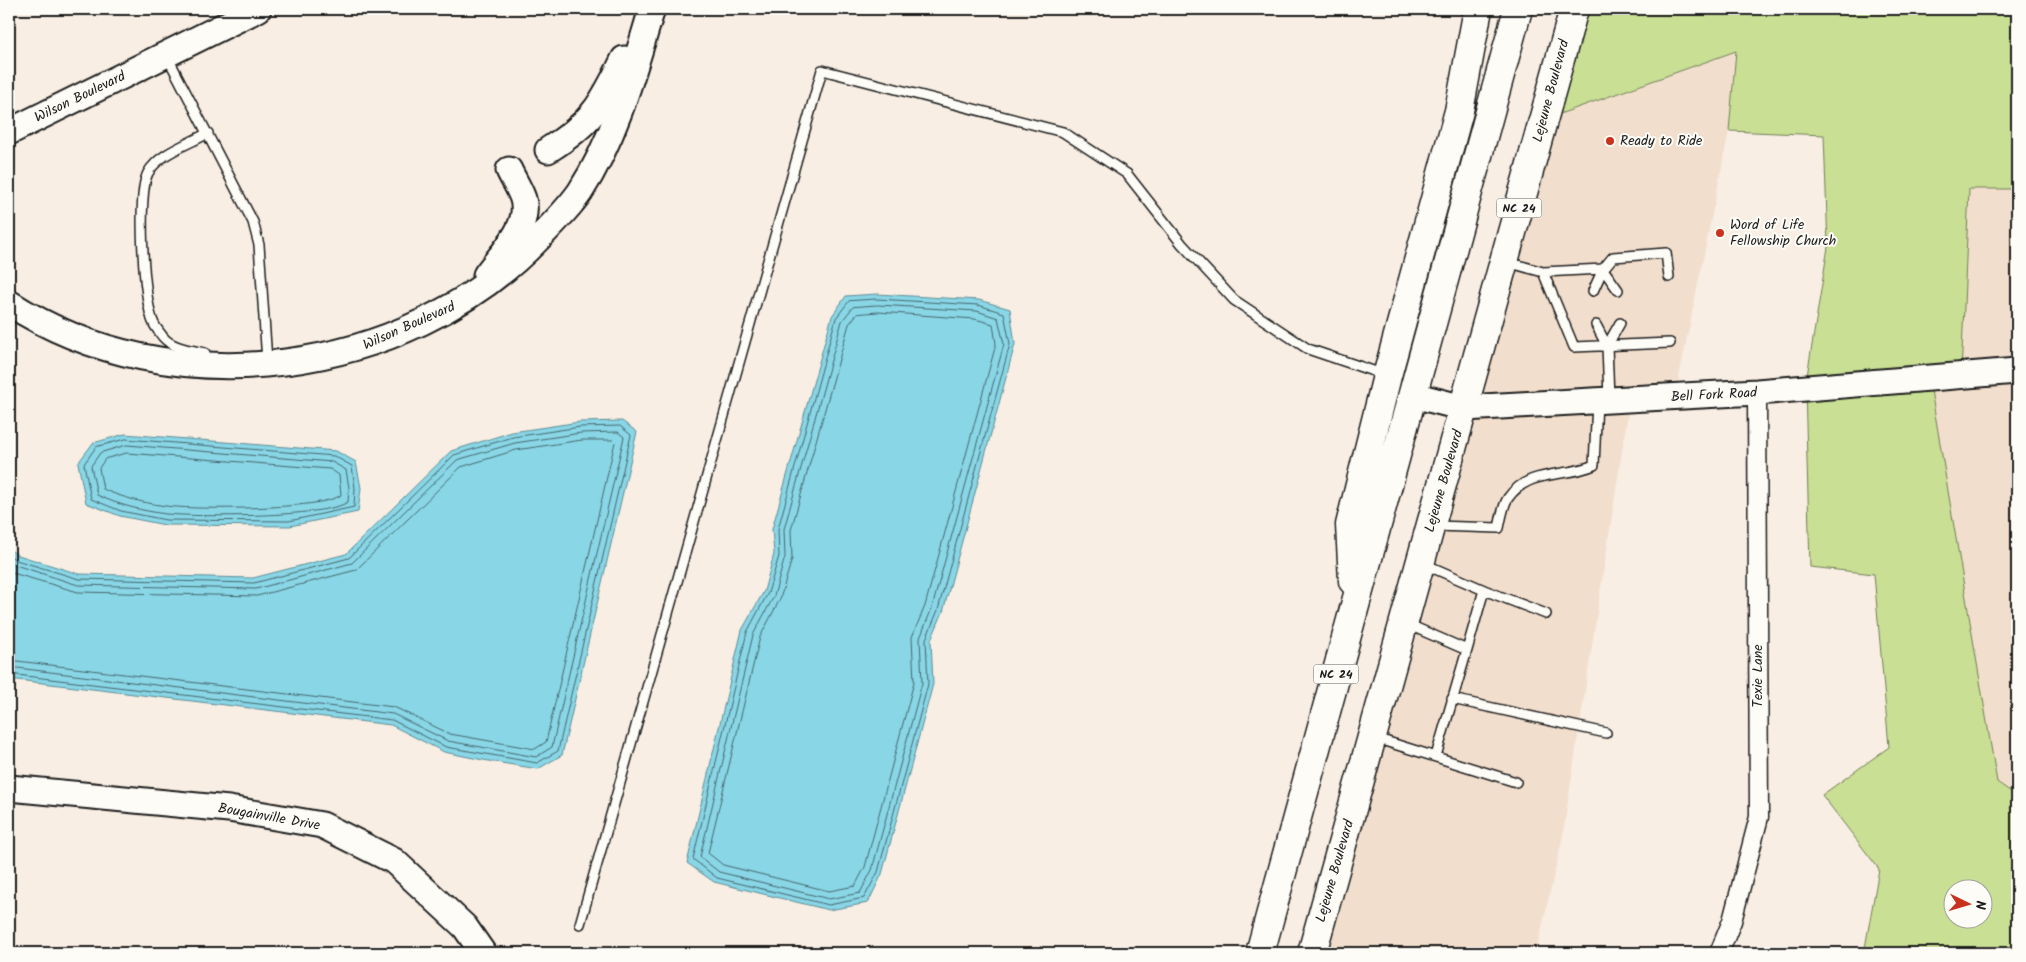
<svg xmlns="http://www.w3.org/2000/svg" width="2026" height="962" viewBox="0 0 2026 962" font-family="Kalam,sans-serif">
<rect width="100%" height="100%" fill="#f8eee3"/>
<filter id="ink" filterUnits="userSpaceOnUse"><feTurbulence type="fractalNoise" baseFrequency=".02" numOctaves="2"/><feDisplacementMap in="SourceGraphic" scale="10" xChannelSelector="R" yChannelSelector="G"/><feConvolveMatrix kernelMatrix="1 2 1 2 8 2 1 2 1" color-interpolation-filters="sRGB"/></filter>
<g filter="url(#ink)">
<path fill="#f2decc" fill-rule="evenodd" d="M1737,51l-8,80 -54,266 -45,2 -68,441 -26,113h-224l231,-833z
M1969,189h48v764h-206l54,-5 14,-79 -57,-74 67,-48 -15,-173 -64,-7 -5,-178 156,-14zM1954,890h30v30h-30z"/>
<path fill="#c8df94" stroke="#727e58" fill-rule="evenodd" d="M1574,9h443v180h-48l-8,186 -32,3 68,404 20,14v157h-206l54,-5 14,-79 -57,-74 67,-48 -15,-173 -64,-7 -5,-179 23,-141 -4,-112 -95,-4 7,-80 -193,69zM1954,890h30v30h-30z"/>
<path fill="#88d6e6" stroke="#5d8c95" d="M877,294l102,6 31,9 5,35 -72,268 -12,28 2,44 -51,190 -14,29 -39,7 -115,-28 -27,-19 55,-233 22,-39 10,-37 -2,-25 60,-213 14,-20z
M622,421l15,11 -75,323 -24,14 -55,-9 -39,-8 -53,-27 -382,-46v-130l9,6 61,19 174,4 93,-24 105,-103 61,-19 68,-10z
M125,434l211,17 20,11 5,26 -3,24 -68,14 -125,-1 -45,-9 -34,-13 -8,-40 15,-20z"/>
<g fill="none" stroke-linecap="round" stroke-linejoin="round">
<path stroke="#47666d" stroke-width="1" d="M877,299l101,6 26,8 6,31 -72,266 -12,29 2,45 -50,188 -14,26 -35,7 -112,-27 -24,-19 54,-227 21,-39 11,-37 -1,-27 58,-211 13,-17z
M878,305l99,6 21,7 6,26 -72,264 -12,30 2,45 -50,187 -12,23 -31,6 -110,-27 -19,-15 53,-222 21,-39 11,-39 -1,-28 58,-208 11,-14z
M878,312l97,7 18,5 3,20 -71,262 -13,31 2,45 -49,185 -10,19 -26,5 -106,-26 -15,-12 52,-216 20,-38 12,-40 -1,-29 58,-206 8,-10z
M126,439l208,17 18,10 3,22 -1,19 -65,14 -123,-1 -45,-9 -30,-12 -7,-35 12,-17z
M127,445l205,17 14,8 3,18 -1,14c-25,16 -148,15 -182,12 -23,-3 -48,-9 -69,-19l-6,-29 9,-13z
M127,453l203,16 9,6 2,20c-19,15 -147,15 -175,11 -21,-3 -44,-8 -63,-17l-4,-21 6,-9z
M9,555l7,5 63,19 175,4 95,-25 105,-103 59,-18 67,-10 40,-1 11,9 -73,316 -21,12 -91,-16 -54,-27 -383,-46
M9,563l69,22 178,4 96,-26 105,-103 58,-17 66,-10 37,-1 6,5 -72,310 -16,10 -88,-16 -55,-27 -384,-47
M9,572l69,20 179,4 99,-26 105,-103 55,-17 66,-10h31l2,2 -69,300 -11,7 -85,-15 -56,-27 -385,-47"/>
<g stroke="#1c1c1c" stroke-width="12">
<path id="lane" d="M167,56l86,166 6,23 8,116
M1507,262l36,10 60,-3 10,-12 53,-4 3,24
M1543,272l31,75 96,-4
M1593,291l10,-22 15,21
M1596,325l11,21 13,-23
M1607,346l2,52
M205,353c-14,-3 -33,-5 -42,-16 -3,-4 -7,-9 -9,-13 -11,-21 -17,-131 -6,-151 11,-20 41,-29 60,-40
M1434,526l65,2c2,-9 4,-23 9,-30 21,-30 58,-20 86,-33l3,-63
M1424,564l60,26 -17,60
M1484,590l62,24
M1407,624l60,26 -31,106
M1452,699l154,34
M1375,738l141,44
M580,924l242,-854 241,62 64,42 55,70 52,56 74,49 77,26"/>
</g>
<g stroke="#1c1c1c" stroke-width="21">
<path id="street" d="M1719,953l13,-32 27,-104 -2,-425"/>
</g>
<g stroke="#1c1c1c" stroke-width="29">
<path id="secondary" d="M9,132l249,-123
M548,150c44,-27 54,-46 76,-91
M486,275c15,-21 45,-48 37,-76 -3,-10 -10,-20 -14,-29
M9,303c162,105 396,74 529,-64 15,-15 30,-30 42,-47 36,-56 53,-120 72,-183
M1413,395l51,13 293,-16 260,-21
M9,788l220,21 93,16 72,36 71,66 18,26"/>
</g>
<g stroke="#1c1c1c" stroke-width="31">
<path id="highway" d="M1353,581l-3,-56 37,-149 72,-265 19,-102
M1260,953l258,-944
M1312,953l262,-944"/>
</g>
<use href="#lane" stroke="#fdfcf7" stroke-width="9"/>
<use href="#street" stroke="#fdfcf7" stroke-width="18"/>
<use href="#secondary" stroke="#fdfcf7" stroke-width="25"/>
<use href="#highway" stroke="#fdfcf7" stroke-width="28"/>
</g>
</g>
<g fill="#c8321e" stroke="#fdfcf7" stroke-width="2">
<circle cx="1610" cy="141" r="5"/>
<circle cx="1720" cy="233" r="5"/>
</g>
<g text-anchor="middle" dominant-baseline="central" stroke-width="4" stroke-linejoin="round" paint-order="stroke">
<g fill="#fdfcf7" stroke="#605f5e" stroke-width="1">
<rect x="1496.5" y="198.5" width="45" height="19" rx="4"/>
<rect x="1313.5" y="664.5" width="45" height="19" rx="4"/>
</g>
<g font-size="12" font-weight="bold" fill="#1c1c1c">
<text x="1519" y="208">NC 24</text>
<text x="1336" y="674">NC 24</text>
</g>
<g font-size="14" fill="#1c1c1c" stroke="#fdfcf7">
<text transform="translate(1551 91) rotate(-75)">Lejeune Boulevard</text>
<text transform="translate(80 97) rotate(-26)">Wilson Boulevard</text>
<text transform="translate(409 326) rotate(-24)">Wilson Boulevard</text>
<text transform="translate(1714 395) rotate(-3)">Bell Fork Road</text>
<text transform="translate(1444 481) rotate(-74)">Lejeune Boulevard</text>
<text transform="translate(1758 676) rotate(-90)">Texie Lane</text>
<text transform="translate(269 817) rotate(10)">Bougainville Drive</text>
<text transform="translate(1335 871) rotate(-74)">Lejeune Boulevard</text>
</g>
<g font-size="14" fill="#1c1c1c" stroke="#fdfcf7" text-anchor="start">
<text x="1620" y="141">Ready to Ride</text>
<text x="1730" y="225">Word of Life<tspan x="1730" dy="16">Fellowship Church</tspan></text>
</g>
</g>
<rect width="2026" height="962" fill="none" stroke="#fdfcf7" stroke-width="30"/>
<rect x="15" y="15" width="1996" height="932" fill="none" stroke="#1c1c1c" stroke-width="2" filter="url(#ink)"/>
<g transform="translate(1968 904) rotate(95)"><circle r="24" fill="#fdfcf7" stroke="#a3a29f"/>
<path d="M0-4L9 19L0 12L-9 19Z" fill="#c8321e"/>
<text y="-8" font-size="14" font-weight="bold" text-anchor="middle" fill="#1c1c1c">N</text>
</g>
</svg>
